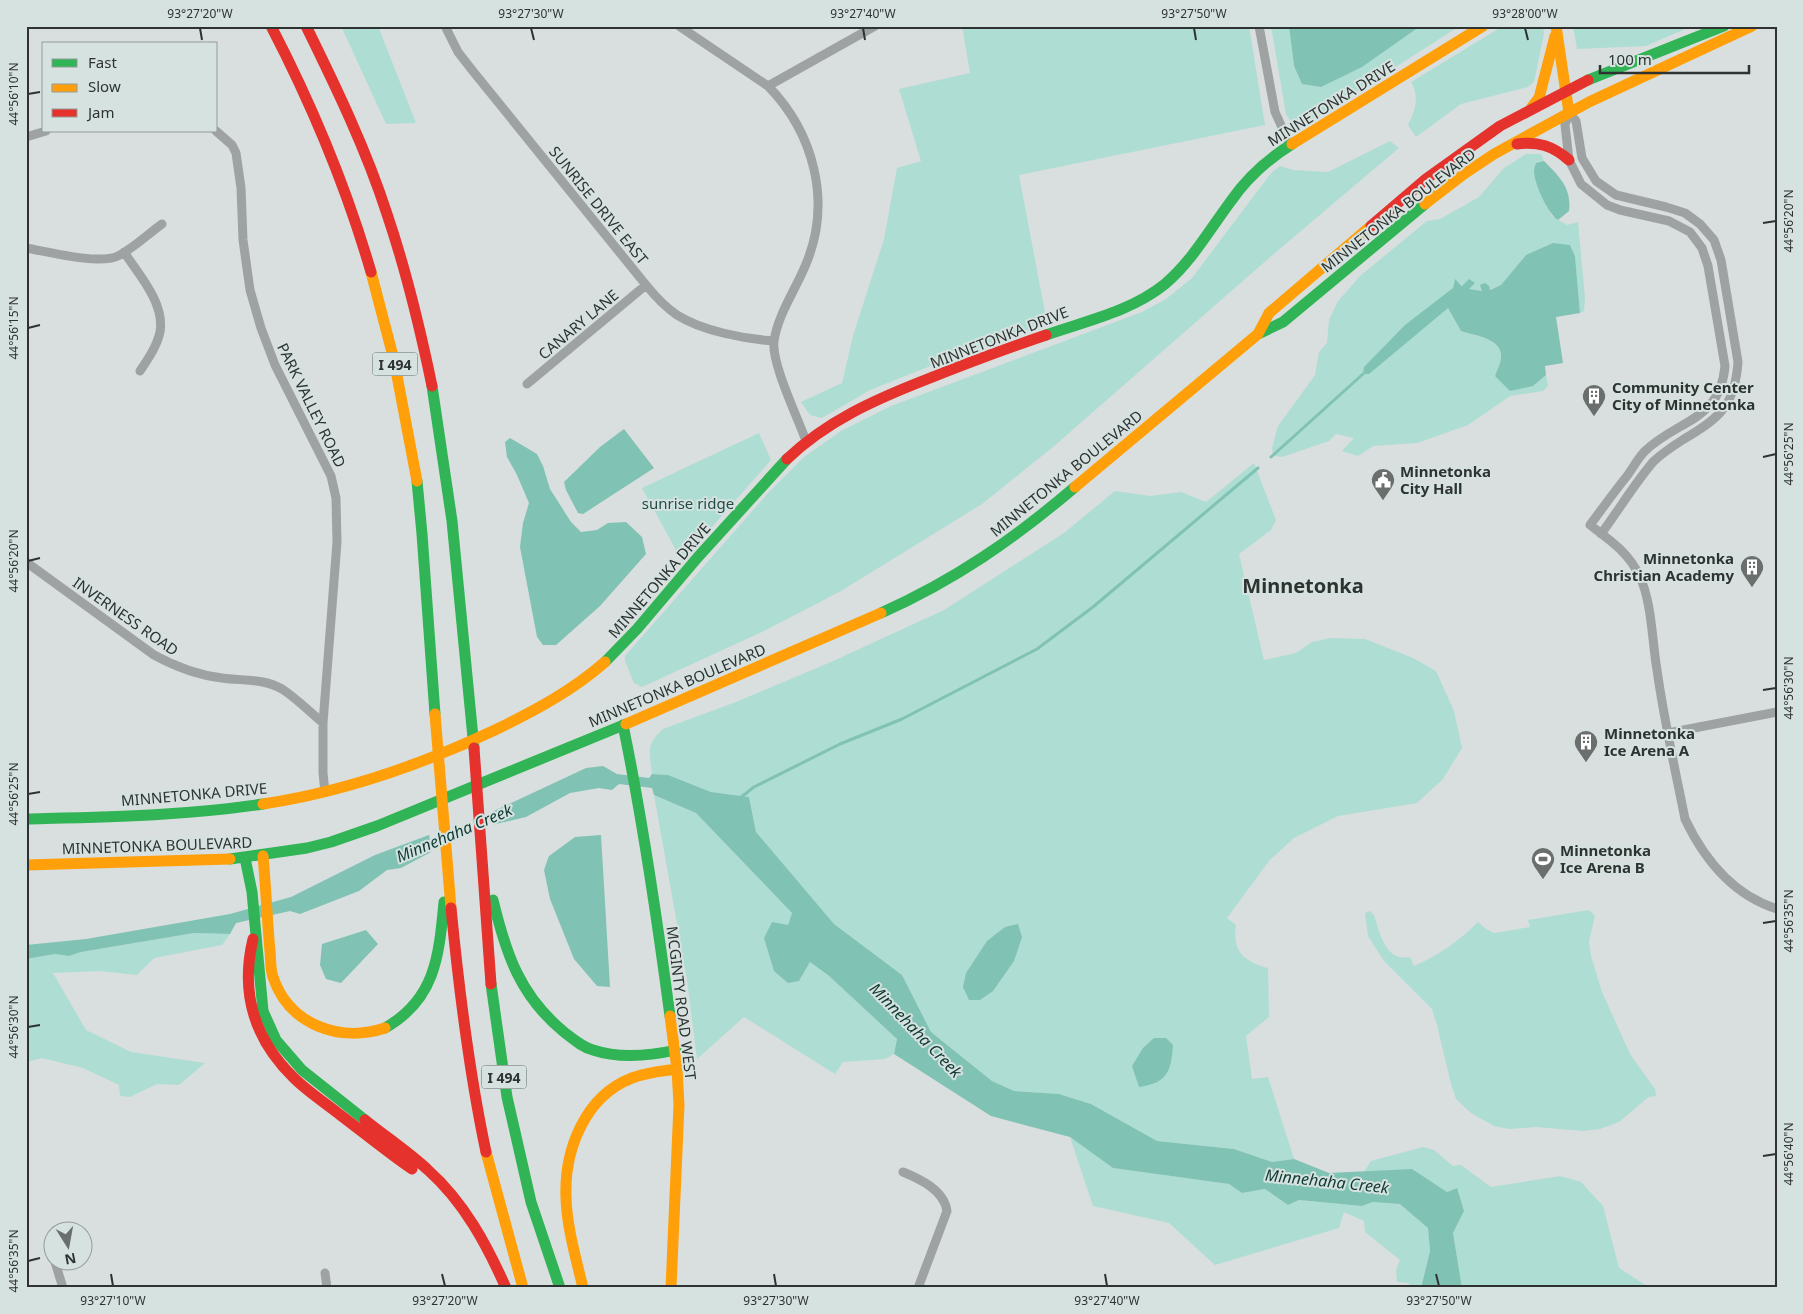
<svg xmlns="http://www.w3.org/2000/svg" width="1803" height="1314" viewBox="0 0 1803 1314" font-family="'Noto Sans',sans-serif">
<rect width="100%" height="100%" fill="#d9dfde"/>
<path fill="#aeddd3" d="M341,26h37l38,97 -30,1z
M962,26h287l16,99 -246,50 28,148 -114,42 -63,25 -48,28 -12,-3 -9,-13 41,-19 11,-47 31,-97 13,-71 24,-7 -22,-72 71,-16z
M1271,26h18l5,40 8,17 19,4 95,-58 1,-3h37l1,3 -152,97h-9l-8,-12z
M1503,26h40l1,8 -10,48 -6,5 -67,17 -45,33 -8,-12c7,-15 12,-28 3,-43z
M1573,26h119l-46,20 -69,3z
M1390,141l9,7 -123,104 -223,195 -71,57 -141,87 -75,39 -124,57 -8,-4 -9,-22v-5l144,-164 35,-35 37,-26 50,-25 251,-94 24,-13 26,-21 64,-85 16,-21 8,-6 13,4 35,2z
M1526,154h15l3,7 -8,2 -2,10 7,22 11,21 15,9 11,-3 7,76 -1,13 -4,2 -5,-57 -5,-11 -44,10 -25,30 -12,5 -7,1 -13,-2 -14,-9 -7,27 13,24c14,5 40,7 40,26 0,6 -4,13 -6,19l38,10 13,-11 2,11 -5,5 -33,5 -42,29 -51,18 -44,3 -15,10 -16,-5 12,-13 -18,-4 -7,7 -47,16 -9,-1 -1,-8 6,-22 37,-51 4,-23 8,-9 2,-23 9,-19 23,-26 66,-54 13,-2 39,-22 25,-29z
M759,433l12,27 -89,101 -40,-73z
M1254,463l22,57 -5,10 -32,24 25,106 32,-7 16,-11 19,-4 34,1 48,19 23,13 18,40 8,37 -19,31 -26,24 -79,13 -44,22 -25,23 -42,57 9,7c-4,27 8,36 32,43l1,49 -23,19 6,43 16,-2 26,82 -22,3 -38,-13 -77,-8 -66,-37 -32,-10 -45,-3 -22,-10 -61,-49 -29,-57 -68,-51 -78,-92 -7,-35 -38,-5 -43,-17 -16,-1c-2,-21 -7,-29 11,-45l73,-27 95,-40 113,-52 120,-77 51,-42 35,5 31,-4 25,10z
M654,795l42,18 96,100 -4,12 11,56 11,-19 18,13 69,64 -3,15 -9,5 -42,3 -8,12 -91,-57 -47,42 -10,-79z
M1589,910l6,6 -6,25 2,15 11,36 28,62 25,35 1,7 -7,1 -4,3 -26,22 -19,7 -17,2 -47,-4 -27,2 -15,-3 -23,-13 -15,-14 -5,-15 -14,-59 -5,-16 -48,-48 -16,-25 -3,-22 2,-2 3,-1 4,4c6,18 11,47 36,42l4,9c25,-11 45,-25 64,-44l8,7 8,4 36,-6 -2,-7z
M194,933l36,1 -8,11 -68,13 -17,17 -37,-4 -47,2 33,57 45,22 74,11 -26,22 -22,-1 -27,13 -10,-1 -1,-11 -36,-17 -41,-10 -16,4v-103l29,-5 14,2 12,-4z
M1070,1137l43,31 116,16 13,9 23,-4 23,16 11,-5 63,6 11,-4 27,2 28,23 2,24 -9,37h-13l1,-5 -12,-1 -1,-12 4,-10 -35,-28 -1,-11 -20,-9 -5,16 -124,37 -46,-42 -76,-17z
M1423,1147l11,3 19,16 8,-1 30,22 69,-11 21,6 22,24 16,62 31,20h-188l-9,-55 11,-22 -8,-23 -9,4 -36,-22 -47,2 7,-11z"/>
<path fill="#80c2b4" d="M1289,26h128l-1,3 -54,38 -41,20 -19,-3 -8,-18z
M1544,161c15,15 28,27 25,50l-11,9c-10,-6 -24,-37 -24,-49 0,-2 1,-5 2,-8z
M1553,243l17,2 5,11 5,57 -24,4 7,46 -18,3 1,9 -13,11 -23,5 -15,-15c2,-6 6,-13 6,-19 1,-19 -26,-21 -40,-26l-13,-23 -79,66h-6l1,-7 41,-42 48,-37 2,-9 7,7 7,-7 6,4 -6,6 13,2 -2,-6 5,-2 4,3 1,4 11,-5 25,-30z
M624,429l30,39 -71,46 -5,-1 -12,-23 -2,-8 36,-35z
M510,438l27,16 6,12 7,23 21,33 10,10 16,-2 11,-7 18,-1 16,15 4,17 -46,52 -44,39h-13l-6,-8 -17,-90 3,-24 6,-20 -12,-28 -10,-18 -2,-15z
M603,766l14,8 32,4 3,-4 16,1 43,17 38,5 7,35 78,92 68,51 29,57 61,49 22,10 45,3 32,10 66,37 77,8 38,13 22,-3 35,14 83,-4 35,23 10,-4 7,23 -11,22 9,55h-41l9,-37 -2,-23 -28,-24 -27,-2 -11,4 -63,-6 -11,5 -23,-16 -23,4 -13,-9 -116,-16 -43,-31 -79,-21 -97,-62 3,-15 -69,-64 -18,-13 -11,19 -11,2 -14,-12 -10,-33 8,-16 16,3 4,-12 -96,-100 -42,-18 -2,-7 -33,-4 -7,6 -13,-2 -29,5 -44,24 -30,7 -65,28 -30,16 -14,2 -28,21 -59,23 -10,-3 -54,12 -6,11 -36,-1 -113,19 -12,4 -14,-2 -29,5v-14l60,-6 144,-25 61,-17 84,-42 119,-44 92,-43z
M601,835l9,152 -13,-1 -23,-27 -24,-60 -6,-29 5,-14 26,-19z
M1018,924l4,13 -8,24 -21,30 -13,9h-11l-6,-13 3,-14 21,-32 18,-14z
M366,930l12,14 -37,39 -15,-4 -6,-14 2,-21z
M1154,1038h12l7,7c-2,26 -5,38 -34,42l-7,-21 11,-18z"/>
<path fill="#d9dfde" d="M493,808l2,19 -64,28 -2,-23z"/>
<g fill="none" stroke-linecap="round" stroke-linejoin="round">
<path stroke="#80c2b4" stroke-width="3" d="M1271,457l92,-83
M740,798l14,-11 86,-43 62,-25 135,-70 56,-42 165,-139"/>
<path stroke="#9fa2a2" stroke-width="9" d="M445,26l13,26 14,18 174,215c9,11 19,22 31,30 25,16 68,24 97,26
M679,26l89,60c46,47 64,116 38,178 -10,25 -28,50 -32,77 -3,22 24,77 32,100
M1259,26l16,86 15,33
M768,86l107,-60
M1569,113l-4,12 4,35 12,24 26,21 13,5 49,11 21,11 12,16 6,18 17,100c-5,56 -47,53 -80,85 -7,7 -12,17 -18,25 -13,16 -25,33 -37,49 20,15 39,28 50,52 12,26 12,64 17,93 7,50 18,99 28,149 19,40 48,76 92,90
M1569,113l7,8 6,37 14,23 20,14 50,12 19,6 15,11 14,16 7,20 17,102c-3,43 -18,56 -54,77 -11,7 -22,14 -31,23 -18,21 -35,49 -52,72
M216,131l16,14 4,8 5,35 2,52 7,50 11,38 14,37 56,111 5,22 1,44 -14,181v50l2,19
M26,137l20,-6
M26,248c23,4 73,17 92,8 16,-8 30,-22 44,-32
M124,252c15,23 41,51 36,80 -3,14 -12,27 -20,39
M527,384l119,-99
M26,562l128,93c22,12 43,20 68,23 20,3 41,0 60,11 14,9 28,23 41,34
M1668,733l109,-21
M903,1172c17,7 41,18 44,39l-29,77
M52,1251v1
M55,1262l8,26
M325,1273l2,15"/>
<path stroke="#30b455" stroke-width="11" d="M1588,80l136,-54
M1258,334l25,-12 142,-118
M1046,335c40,-14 86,-24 119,-51 27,-23 45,-55 66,-83 16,-23 37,-42 61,-57
M432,386l20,135 22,227
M417,481l5,53 13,180
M881,613c74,-33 133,-74 194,-126
M605,662l32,-33 61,-72 89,-98
M623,725c20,96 34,193 47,291
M26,819c79,-2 158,-3 237,-15
M245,858l7,34 11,119 13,29 26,30 63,50
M230,859l77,-11 24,-6 46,-16 249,-102
M493,900c13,54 27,96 71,132 9,7 18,15 29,18 27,9 56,6 83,0
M491,984l16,113 24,105 29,86
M385,1028c51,-29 54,-73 59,-126"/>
<path stroke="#ff9f0a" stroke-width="11" d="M1556,26l13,87
M1532,107l7,-9 16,-62
M1292,144l191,-118
M1425,204l39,-30 30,-20 95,-52 163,-76
M371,272l23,88 23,121
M1075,487l183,-153 11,-21 102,-87
M435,714l16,194
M626,724l255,-111
M263,804c80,-12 158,-39 232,-74 39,-19 77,-39 110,-68
M263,856c3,32 4,63 7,95 1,9 0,18 3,26 16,48 67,66 112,51
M26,865l204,-6
M670,1016l7,53 2,36 -8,183
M486,1152l37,136
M583,1288c-7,-30 -16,-60 -17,-90 -2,-48 19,-102 66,-120 15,-6 30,-7 45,-9"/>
<path stroke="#e5322d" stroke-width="11" d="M271,26c41,79 75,160 100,246
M306,26c30,61 60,123 81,188 19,56 33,114 45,172
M1517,144c21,-3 36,2 52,16
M1371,226l55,-47 74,-53 88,-46
M787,459c40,-38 87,-59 138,-79 40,-16 80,-31 121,-45
M474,748l17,236
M451,908c8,82 18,164 35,244
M253,939c-13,54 1,100 41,139 13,13 30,24 45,36 24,18 48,38 73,55
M365,1120c21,17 44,32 63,50 36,32 59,75 78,118"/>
</g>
<path fill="none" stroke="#2e3332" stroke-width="2" d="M200,28l2,12M531,28l3,12M863,28l2,12M1194,28l2,12M1525,28l3,12M28,94l12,-2M1763,223l13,-2M28,328l12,-3M1763,457l13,-3M28,561l12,-3M1763,690l13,-2M28,794l12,-2M1763,923l13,-2M28,1027l12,-2M1763,1156l13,-2M28,1261l12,-3M111,1274l2,12M442,1274l3,12M774,1274l2,12M1105,1274l2,12M1436,1274l3,12"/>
<defs>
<g id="building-pin" transform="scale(1.25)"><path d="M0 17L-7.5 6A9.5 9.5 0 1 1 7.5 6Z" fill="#6a6f6e" stroke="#d6e2df"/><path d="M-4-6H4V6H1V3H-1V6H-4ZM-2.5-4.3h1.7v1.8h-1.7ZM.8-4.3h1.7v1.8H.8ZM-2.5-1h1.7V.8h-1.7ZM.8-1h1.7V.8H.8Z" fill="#fff"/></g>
<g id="civic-pin" transform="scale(1.25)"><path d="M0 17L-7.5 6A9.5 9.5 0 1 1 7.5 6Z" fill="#6a6f6e" stroke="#d6e2df"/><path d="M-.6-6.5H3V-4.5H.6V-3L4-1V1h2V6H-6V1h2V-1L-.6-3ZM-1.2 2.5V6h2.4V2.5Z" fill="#fff"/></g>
<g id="stadium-pin" transform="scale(1.25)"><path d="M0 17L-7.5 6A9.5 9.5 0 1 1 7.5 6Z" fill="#6a6f6e" stroke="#d6e2df"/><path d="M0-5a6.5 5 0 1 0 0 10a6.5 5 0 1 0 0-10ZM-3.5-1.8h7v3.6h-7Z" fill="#fff"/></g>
</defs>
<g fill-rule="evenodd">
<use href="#building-pin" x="1594" y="396"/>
<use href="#civic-pin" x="1383" y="480"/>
<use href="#building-pin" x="1752" y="567"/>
<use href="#building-pin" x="1586" y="742"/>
<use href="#stadium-pin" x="1543" y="859"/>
</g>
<g text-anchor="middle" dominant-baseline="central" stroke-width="4" stroke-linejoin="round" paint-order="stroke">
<g fill="#d6e2df" stroke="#606866" stroke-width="1">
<rect x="372.5" y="352.5" width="45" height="23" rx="4"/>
<rect x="481.5" y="1065.5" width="45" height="23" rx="4"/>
</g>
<g font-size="14" font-weight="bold" fill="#2e3332">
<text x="395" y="364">I 494</text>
<text x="504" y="1077">I 494</text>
</g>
<g font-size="15" fill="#2e3332" stroke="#d6e2df">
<text transform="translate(1331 103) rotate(-32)">MINNETONKA DRIVE</text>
<text transform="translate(599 205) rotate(51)">SUNRISE DRIVE EAST</text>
<text transform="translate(1398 210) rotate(-38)">MINNETONKA BOULEVARD</text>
<text transform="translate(578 324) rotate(-40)">CANARY LANE</text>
<text transform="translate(999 337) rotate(-21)">MINNETONKA DRIVE</text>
<text transform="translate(312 405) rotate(64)">PARK VALLEY ROAD</text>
<text transform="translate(1066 473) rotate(-39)">MINNETONKA BOULEVARD</text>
<text transform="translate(659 580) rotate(-49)">MINNETONKA DRIVE</text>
<text transform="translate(126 616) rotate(35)">INVERNESS ROAD</text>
<text transform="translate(677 685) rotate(-23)">MINNETONKA BOULEVARD</text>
<text transform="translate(194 794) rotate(-5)">MINNETONKA DRIVE</text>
<text transform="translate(157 845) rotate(-2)">MINNETONKA BOULEVARD</text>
<text transform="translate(682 1003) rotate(83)">MCGINTY ROAD WEST</text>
</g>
<g font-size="15" font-weight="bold" fill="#2e3332" stroke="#d6e2df" text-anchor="start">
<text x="1612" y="387">Community Center<tspan x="1612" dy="17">City of Minnetonka</tspan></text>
<text x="1400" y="471">Minnetonka<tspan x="1400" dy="17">City Hall</tspan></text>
<text x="1734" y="558" text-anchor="end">Minnetonka<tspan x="1734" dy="17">Christian Academy</tspan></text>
<text x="1604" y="733">Minnetonka<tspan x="1604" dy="17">Ice Arena A</tspan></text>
<text x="1560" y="850">Minnetonka<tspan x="1560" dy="17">Ice Arena B</tspan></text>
</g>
<g font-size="15" fill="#244d45" stroke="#d6e2df">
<text x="688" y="503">sunrise ridge</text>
</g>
<g font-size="16" font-style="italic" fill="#0e3a32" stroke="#d6e2df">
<text transform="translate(454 833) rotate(-23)">Minnehaha Creek</text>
<text transform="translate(916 1030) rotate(46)">Minnehaha Creek</text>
<text transform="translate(1327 1181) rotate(6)">Minnehaha Creek</text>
</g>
<g font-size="20" font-weight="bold" fill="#2e3332" stroke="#d6e2df">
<text x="1303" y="585">Minnetonka</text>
</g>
</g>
<rect width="1803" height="1314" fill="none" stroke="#d6e2df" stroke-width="55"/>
<rect x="42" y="42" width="175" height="90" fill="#d6e2df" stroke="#939c9a"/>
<rect x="52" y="59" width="25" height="8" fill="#30b455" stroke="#939c9a"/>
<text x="88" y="68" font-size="15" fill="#2e3332">Fast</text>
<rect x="52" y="84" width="25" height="8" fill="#ff9f0a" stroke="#939c9a"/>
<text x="88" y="92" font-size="15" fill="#2e3332">Slow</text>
<rect x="52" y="109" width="25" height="8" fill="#e5322d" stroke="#939c9a"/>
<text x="88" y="118" font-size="15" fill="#2e3332">Jam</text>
<g transform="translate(68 1246) rotate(169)"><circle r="24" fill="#d6e2df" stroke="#939c9a"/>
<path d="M0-4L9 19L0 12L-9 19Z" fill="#6a6f6e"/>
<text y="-8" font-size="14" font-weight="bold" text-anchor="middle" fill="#2e3332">N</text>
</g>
<path d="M1600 65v8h149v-8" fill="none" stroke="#2e3332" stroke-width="2.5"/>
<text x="1608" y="65" font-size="15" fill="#2e3332" stroke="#d6e2df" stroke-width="4" paint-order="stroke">100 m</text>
<rect x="28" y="28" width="1748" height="1258" fill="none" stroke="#2e3332" stroke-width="2"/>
<g font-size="12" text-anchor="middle" fill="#2e3332">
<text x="200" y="18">93°27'20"W</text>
<text x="531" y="18">93°27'30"W</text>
<text x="863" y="18">93°27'40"W</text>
<text x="1194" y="18">93°27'50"W</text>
<text x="1525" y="18">93°28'00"W</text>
<text transform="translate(14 94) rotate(-90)" y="4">44°56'10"N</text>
<text transform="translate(1789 221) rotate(-90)" y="4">44°56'20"N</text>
<text transform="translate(14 328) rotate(-90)" y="4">44°56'15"N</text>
<text transform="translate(1789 454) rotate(-90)" y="4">44°56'25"N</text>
<text transform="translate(14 561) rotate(-90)" y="4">44°56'20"N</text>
<text transform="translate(1789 688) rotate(-90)" y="4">44°56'30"N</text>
<text transform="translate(14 794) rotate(-90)" y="4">44°56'25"N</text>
<text transform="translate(1789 921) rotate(-90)" y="4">44°56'35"N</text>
<text transform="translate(14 1027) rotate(-90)" y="4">44°56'30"N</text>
<text transform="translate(1789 1154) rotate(-90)" y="4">44°56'40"N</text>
<text transform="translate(14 1261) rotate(-90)" y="4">44°56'35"N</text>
<text x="113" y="1305">93°27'10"W</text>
<text x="445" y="1305">93°27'20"W</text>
<text x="776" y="1305">93°27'30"W</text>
<text x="1107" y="1305">93°27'40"W</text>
<text x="1439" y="1305">93°27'50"W</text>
</g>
</svg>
